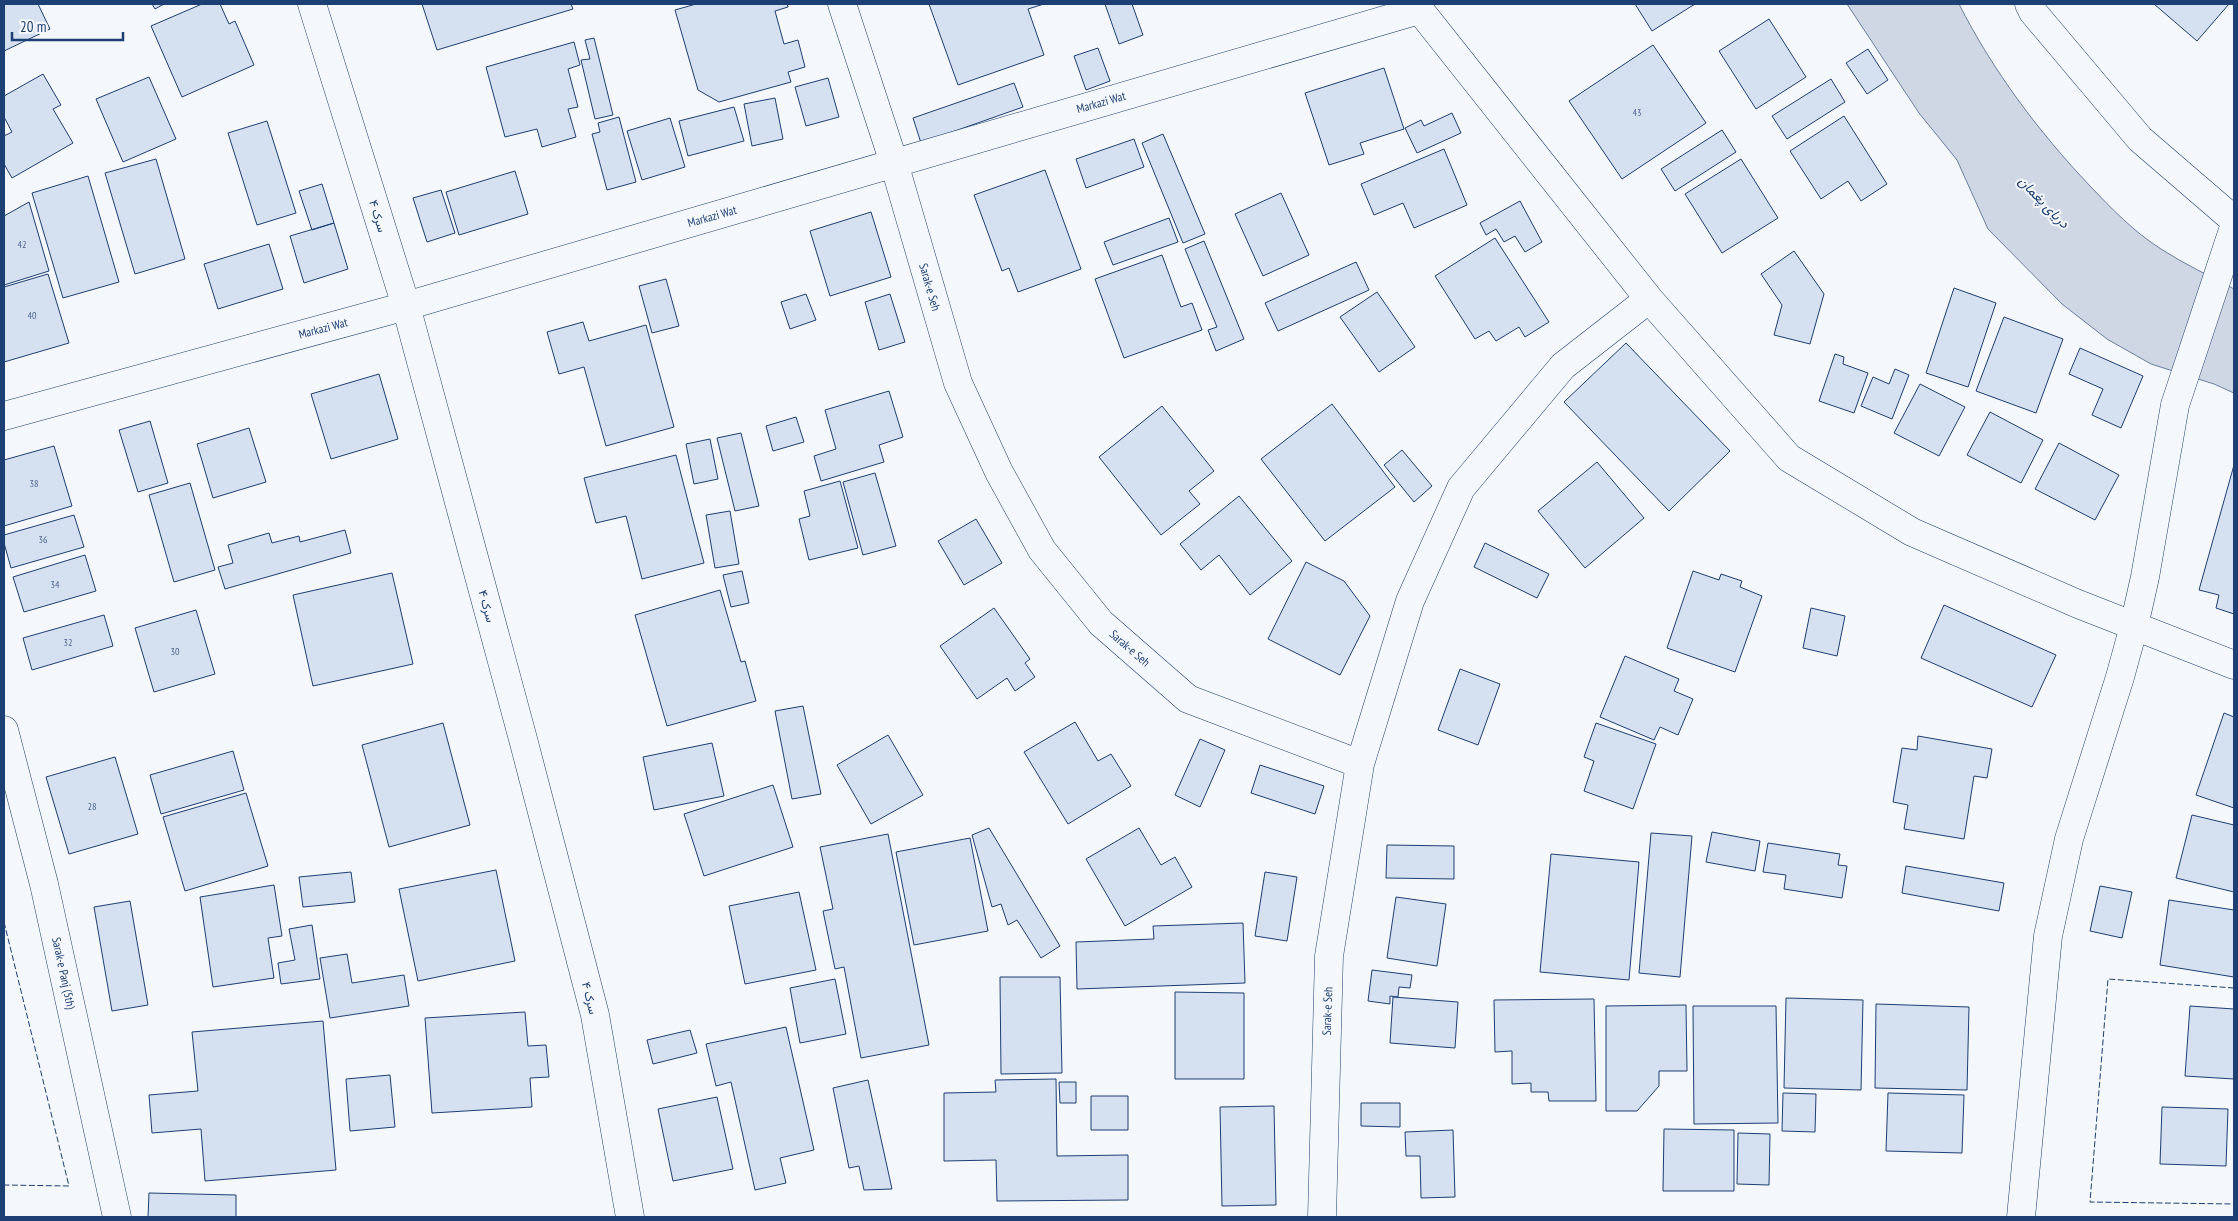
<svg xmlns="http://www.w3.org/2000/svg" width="2238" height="1221" viewBox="0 0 2238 1221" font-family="'PT Sans Narrow',Vazirmatn,sans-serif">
<rect width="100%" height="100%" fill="#f4f7fb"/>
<path fill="#cfd7e4" stroke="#687fa3" d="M1847,4h112c34,67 79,127 131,182 21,22 44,46 71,63 23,15 49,27 73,40v104l-20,-9 -63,-20 -44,-25 -45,-35 -74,-75 -31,-69 -38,-47z"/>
<path fill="#d5e0f0" stroke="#1d3f73" d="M4,4h34l12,25 -46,22z
M152,4h12l-9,5z
M202,4h18l9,20 6,-3 19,44 -72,32 -31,-71z
M422,4h149l2,5 -136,41z
M696,4h91l1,3 -13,4 9,33 14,-4 7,27 -17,5 3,10 -72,20 -21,-12 -23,-80z
M929,4h115l-16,5 16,46 -86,30z
M1105,4h27l11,31 -24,9z
M1635,4h60l-43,27z
M2154,4h75l-32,37z
M1769,19l37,58 -50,32 -37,-58z
M594,38l19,77 -18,4 -14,-59 9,-1 -5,-19z
M574,42l6,23 -12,4 10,38 -10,2 8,28 -34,10 -5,-18 -32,8 -19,-70z
M1653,45l53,78 -84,56 -53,-78z
M1098,48l12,33 -24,9 -12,-34z
M1868,49l20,31 -21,14 -21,-31z
M1384,68l20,61 -44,14 4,11 -35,11 -24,-72z
M43,74l18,31 -8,4 20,34 -61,35 -8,-14v-28l8,-4 -8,-15v-21z
M149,77l27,62 -53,23 -27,-63z
M828,78l11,39 -33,9 -11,-39z
M1831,79l14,23 -58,37 -15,-23z
M1014,83l9,24 -102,36 -8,-25z
M775,98l8,41 -31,7 -8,-42z
M734,107l10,34 -56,15 -9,-35z
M1452,113l9,20 -44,20 -12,-25 16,-8 3,6z
M1844,116l43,68 -26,17 -13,-20 -27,18 -31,-48z
M619,117l17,65 -29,8 -15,-56 8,-2 -2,-9z
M670,118l15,49 -43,13 -15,-49z
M267,121l29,92 -39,12 -29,-92z
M1722,130l14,22 -61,39 -14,-22z
M1163,134l42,100 -22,9 -41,-100z
M1134,139l10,28 -58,21 -10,-29z
M1444,149l23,56 -53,23 -11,-25 -29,12 -13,-31z
M156,159l29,100 -50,15 -30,-101z
M1741,159l37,59 -56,35 -37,-59z
M1045,170l36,99 -63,23 -9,-24 -7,3 -28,-76z
M515,171l13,43 -69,21 -13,-43z
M88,176l31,106 -56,16 -31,-105z
M322,184l12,39 -22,7 -13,-39z
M441,190l14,43 -28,9 -14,-44z
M1281,193l28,62 -46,21 -28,-62z
M1520,201l22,41 -17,10 -10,-16 -11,6 -8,-13 -10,6 -6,-12z
M29,202l20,69 -45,14v-69z
M871,212l20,65 -61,19 -20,-65z
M1169,218l9,24 -65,23 -9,-23z
M334,223l14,46 -44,14 -14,-47z
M1495,238l54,84 -24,15 -6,-10 -23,14 -7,-10 -14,8 -40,-63z
M1204,241l40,98 -28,12 -8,-21 9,-3 -32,-78z
M269,244l14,45 -65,20 -14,-45z
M1794,251l30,43 -14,50 -36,-9 8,-30 -21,-31z
M1162,255l19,52 11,-4 10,27 -78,28 -29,-79z
M1356,262l13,28 -91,41 -13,-28z
M48,274l21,69 -65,19v-75z
M666,279l13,47 -27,7 -13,-47z
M1954,288l42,15 -28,84 -42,-14z
M1377,292l38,55 -36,25 -39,-55z
M806,294l10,26 -26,9 -9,-27z
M890,294l15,48 -26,8 -14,-48z
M2004,317l59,22 -27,74 -60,-22z
M583,322l6,19 57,-16 28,102 -68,19 -22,-79 -25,7 -12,-42z
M1626,343l104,108 -61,60 -105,-109z
M2080,348l63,28 -22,52 -29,-13 11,-26 -34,-15z
M1835,354l9,3 -1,7 25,9 -14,40 -35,-12z
M1895,369l14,6 -17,44 -31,-13 12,-29 16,7z
M379,374l19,65 -67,20 -20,-65z
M1920,384l45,23 -26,49 -45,-23z
M889,391l14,46 -24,8 5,17 -63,19 -7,-25 22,-7 -11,-39z
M1332,404l63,83 -70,54 -64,-82z
M1162,406l52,65 -25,20 11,13 -39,31 -62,-78z
M1990,412l53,28 -22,43 -54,-28z
M796,417l8,25 -31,9 -7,-25z
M150,421l18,62 -30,9 -19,-62z
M249,428l17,54 -53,16 -16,-54z
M741,433l18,73 -24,5 -18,-73z
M710,439l8,40 -24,5 -8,-40z
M2059,443l60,32 -24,45 -60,-31z
M54,446l18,60 -68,20v-66z
M1402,450l30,36 -18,16 -30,-37z
M676,455l28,108 -62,16 -16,-63 -30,7 -12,-45z
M1597,462l47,56 -59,50 -47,-57z
M2234,465v149l-18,-6 3,-13 -20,-5z
M875,473l21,73 -33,9 -20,-73z
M840,481l18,67 -49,12 -10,-41 11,-3 -6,-25z
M190,483l25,87 -41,12 -25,-87z
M1239,496l53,65 -42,34 -31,-40 -18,15 -21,-26z
M730,511l9,53 -24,4 -9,-53z
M74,515l10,32 -73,21 -7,-25v-8z
M976,519l26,44 -38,22 -26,-44z
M345,530l6,23 -126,36 -7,-22 15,-4 -5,-18 41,-12 3,10 27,-7 1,6z
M1485,543l64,31 -12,24 -63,-31z
M85,555l11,36 -72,21 -11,-35z
M1306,562l38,19 26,35 -30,59 -72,-36z
M742,571l7,32 -18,4 -8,-32z
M1693,571l26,9 2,-6 21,7 -2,6 22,9 -27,76 -68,-24z
M392,573l21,91 -100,22 -20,-91z
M720,590l21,72 4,-1 11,40 -89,25 -32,-111z
M1944,605l112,50 -24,52 -111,-49z
M994,608l36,51 -5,4 10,14 -20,14 -8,-13 -30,21 -37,-53z
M1811,608l34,8 -8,40 -34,-8z
M196,610l19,64 -61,18 -19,-64z
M104,615l9,31 -81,24 -9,-32z
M1625,656l54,23 -5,12 19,8 -15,36 -18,-8 -6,13 -54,-23z
M1460,669l40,15 -22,61 -40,-15z
M803,706l18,88 -29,5 -17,-88z
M2224,713l10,4v91l-38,-13z
M1075,722l23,39 13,-7 20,32 -63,38 -44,-72z
M443,723l27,102 -81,22 -27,-102z
M1596,723l60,21 -23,65 -49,-18 10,-30 -10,-4z
M888,735l35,60 -52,29 -34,-59z
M1918,736l74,13 -5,29 -13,-2 -10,63 -60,-10 4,-24 -15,-3 9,-54 15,2z
M1200,739l25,11 -25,57 -25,-12z
M712,743l12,53 -70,14 -11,-53z
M233,751l11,39 -83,24 -11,-39z
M115,757l23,77 -69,20 -23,-77z
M1260,765l64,21 -9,28 -64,-21z
M773,785l20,62 -89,29 -20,-62z
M246,793l22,73 -83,25 -22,-74z
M2192,815l42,10v67l-58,-14z
M989,828l71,118 -19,12 -24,-38 -9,5 -7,-21 -9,3 -20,-72z
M1139,828l22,37 14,-8 17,30 -67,39 -39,-67z
M1712,832l48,9 -5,30 -49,-9z
M1651,833l41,3 -12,141 -41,-4z
M888,834l41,211 -68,13 -17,-91 -9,2 -12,-58 10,-2 -13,-62z
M970,838l18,93 -74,14 -18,-93z
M1768,843l72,11 -2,11 9,1 -5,32 -58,-9 2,-14 -23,-3z
M1387,845l67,1v33l-68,-1z
M1551,854l88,8 -10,118 -89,-8z
M1906,866l98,17 -5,28 -97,-18z
M496,870l19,91 -97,20 -19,-92z
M351,872l4,30 -52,5 -4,-30z
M1265,872l32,5 -10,64 -32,-5z
M274,885l8,51 -14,2 6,40 -61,9 -13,-90z
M2100,886l32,6 -10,46 -32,-7z
M799,892l17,78 -71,14 -16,-78z
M1396,897l50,7 -9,62 -50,-8z
M2169,900l65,10v67l-74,-12z
M130,901l18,104 -36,6 -18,-104z
M1243,923l2,60 -168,6 -1,-47 78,-3 -1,-13z
M312,925l8,54 -39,5 -3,-21 17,-3 -6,-31z
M347,954l5,29 52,-8 5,31 -79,12 -10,-60z
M1372,970l40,5 -2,13 -11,-1 -1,10 -8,-1v8l-22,-3z
M1000,977h60l2,96 -61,1z
M835,979l11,55 -46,9 -10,-55z
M1175,992l69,1v86h-69z
M1393,997l65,5 -3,46 -65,-5z
M1786,998l77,2 -2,90 -77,-2z
M1594,999l2,102h-47l-1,-9h-17v-9l-19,1v-33l-17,1 -1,-52z
M1876,1004l93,3 -2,83 -92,-2z
M1686,1005l1,66h-28v15l-22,25h-31v-105z
M1693,1006h83l2,117 -84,1z
M2190,1006l44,3v70l-49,-3z
M525,1012l3,34 18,-1 3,32 -19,1 2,29 -100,6 -7,-95z
M323,1021l13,149 -131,11 -4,-52 -49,4 -3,-38 49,-4 -6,-59z
M786,1027l28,123 -34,8 6,25 -31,7 -24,-108 -15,4 -10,-42z
M690,1030l7,23 -44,11 -6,-24z
M390,1075l5,52 -45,4 -4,-52z
M1056,1079l1,77 71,-1v45l-131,1 -1,-41 -52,1v-68l52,-1 -1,-12z
M868,1080l24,109 -28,1 -5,-24 -10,2 -16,-80z
M1059,1082h17v21h-16z
M1783,1093l33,1 -1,38 -33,-1z
M1888,1093l76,2 -2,58 -76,-2z
M1091,1096h37v34h-37z
M717,1097l16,72 -60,12 -15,-72z
M1361,1103h39v24l-39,-1z
M1274,1106l2,99 -54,1 -2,-99z
M2162,1107l66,2 -2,57 -66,-2z
M1664,1129l70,1v61h-71z
M1453,1130l2,67 -34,1 -1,-42h-14l-1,-24z
M1738,1133l32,1 -1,51 -32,-1z
M149,1193l87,2v22h-88z"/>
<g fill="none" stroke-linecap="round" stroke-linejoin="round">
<g stroke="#1d3f73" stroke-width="29">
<path id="street" d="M312,4l94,302 117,433 72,276 35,202
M842,4l52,159 64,220 41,89 43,78 59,73 87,76 172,65
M1415,4l234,295 140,159 123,74 166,72 156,61
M2029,4l4,8 107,127 94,81
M4,416l402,-110 1013,-296
M4,730l40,154 73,333
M1322,1217l7,-261 31,-192 50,-163 51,-113 102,-122 86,-67
M2021,1217l27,-281 21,-97 51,-162 14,-51 11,-49 30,-172 59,-178"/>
</g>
<use href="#street" stroke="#f4f7fb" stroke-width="28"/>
<path stroke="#1d3f73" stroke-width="1" stroke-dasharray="6 2.5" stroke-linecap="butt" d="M4,922l65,264 -65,-1
M2234,988l-126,-9 -18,223 144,2"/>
</g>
<g text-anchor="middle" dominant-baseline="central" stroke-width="4" stroke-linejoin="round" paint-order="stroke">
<g font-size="10" fill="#4b6792">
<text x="1637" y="112">43</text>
<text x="22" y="244">42</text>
<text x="32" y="315">40</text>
<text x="34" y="483">38</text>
<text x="43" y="539">36</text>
<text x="55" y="584">34</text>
<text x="68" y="642">32</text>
<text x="175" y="651">30</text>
<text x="92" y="806">28</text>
</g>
<g font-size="12" fill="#1d3f73" stroke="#f4f7fb">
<text transform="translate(1101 102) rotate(-16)">Markazi Wat</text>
<text transform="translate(378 216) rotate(73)">سرک ۴</text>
<text transform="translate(712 216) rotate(-16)">Markazi Wat</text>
<text transform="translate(930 287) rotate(74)">Sarak-e Seh</text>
<text transform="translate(323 328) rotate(-15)">Markazi Wat</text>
<text transform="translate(487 606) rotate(75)">سرک ۴</text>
<text transform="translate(1130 648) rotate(41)">Sarak-e Seh</text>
<text transform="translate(64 973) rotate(78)">Sarak-e Panj (5th)</text>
<text transform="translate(590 998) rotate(76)">سرک ۴</text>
<text transform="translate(1327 1011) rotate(-88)">Sarak-e Seh</text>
</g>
<g font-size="14" font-style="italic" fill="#1d3f73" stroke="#f4f7fb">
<text transform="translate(2044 202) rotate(46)">دریای پغمان</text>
</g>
</g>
<rect width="2238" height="1221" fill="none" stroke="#1d3f73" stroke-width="10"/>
<path d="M12 32v8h111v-8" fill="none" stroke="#1d3f73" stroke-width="2.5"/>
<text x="20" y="32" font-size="15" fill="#1d3f73" stroke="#f4f7fb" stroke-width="4" paint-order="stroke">20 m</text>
</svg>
